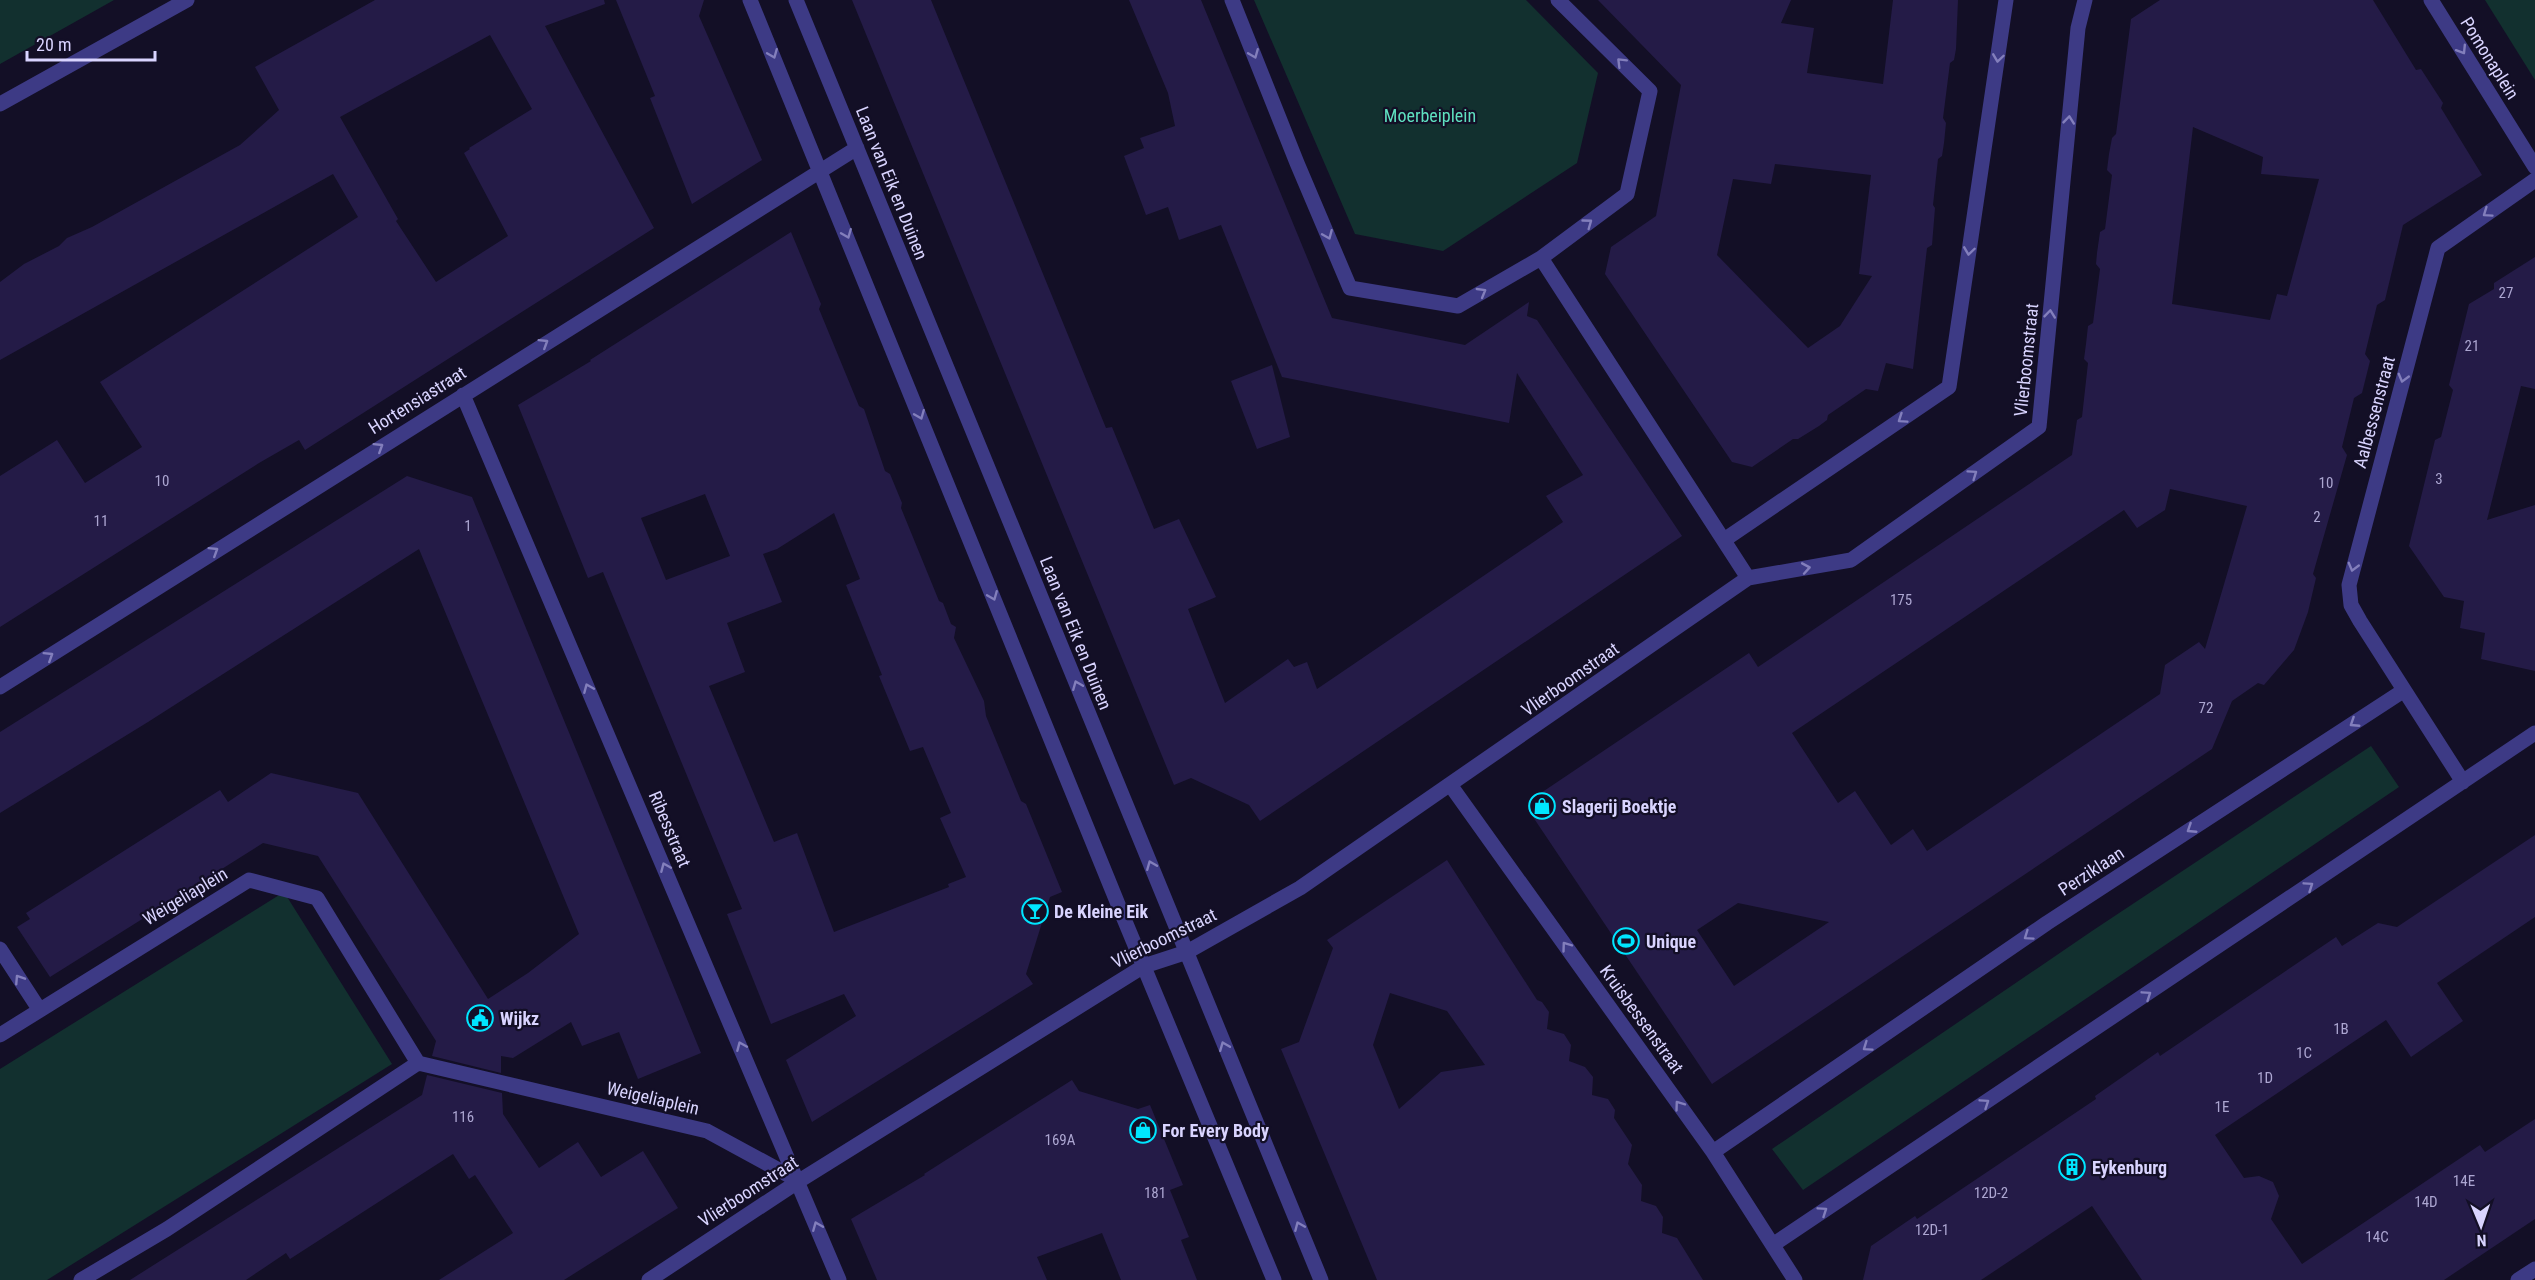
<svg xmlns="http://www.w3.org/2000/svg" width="2535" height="1280" viewBox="0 0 2535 1280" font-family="'Roboto Condensed',sans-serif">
<rect width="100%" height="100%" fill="#130f26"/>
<path fill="#12302f" d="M0,0h114l-114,64z
M1254,0h272l72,73 -21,90 -134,88 -88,-17z
M2485,0h50v80z
M2371,746l28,41 -596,403 -31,-41 320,-218z
M284,892l108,172 -345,216h-47v-211z"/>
<path fill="#241b47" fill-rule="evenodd" d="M375,0h229l1,4 -60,22 109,202 -349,222 -6,-10 -40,23 -259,164v-151l57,-36 28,43 57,-36 -42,-65 258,-165 -25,-43 -333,186v-78l24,-18 35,-18 8,-8 25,-11 148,-82 39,-35 -24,-43zM490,35l42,74 -63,39 1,1 -6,4 44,83 -72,46 -40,-61 2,-2 -58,-102z
M616,0h88l-5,16 63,144 -70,44 -42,-106 5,-2z
M852,0h79l175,428 6,-1 42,102 25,-10 37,78 -28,12 37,94 63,-44 6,8 13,-5 10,27 246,-167 -17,-26 37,-21 -66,-102 -8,50 -227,-46 -61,-152 -42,15 -11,-33 -22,8 -22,-59 20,-8 -4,-10 35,-12 -7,-33 -39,-93h72l131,318 133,27 64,-43 -2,14 10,4 145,216 -422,285 -11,-16 -58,-27 -17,7z
M1598,0h193l-10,23 33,5 -7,45 76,11 10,-84h65l-2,49 -2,11 -4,3 -7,55 3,5 -2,20 -2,13 -4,3 -5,46 2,3 -3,37 -5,3 -14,121 -27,-6 -8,28 -12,-2 -38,26 -1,5 -8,6 -21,13h-5l-41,28 -20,-5 -127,-188 6,-27 45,-31 25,-131zM1775,164l96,11 -12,99 13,2 -32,50 -32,22 -91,-93 16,-76 38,5z
M2160,0h213l43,70 5,-1 22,34 -2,5 41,67 -79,50 -18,75 -8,5 -12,49 5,7 -8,32 -8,5 -12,49 5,8 -34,119 3,4 -8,34 -14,38 -30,35 -6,-2 -26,18 -20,48 -500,335 -183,-273 6,-5 -3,-7 217,-146 9,14 314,-212 5,-35 5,-3 6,-54 -4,-4 2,-15 2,-18 5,-3 7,-54 -4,-5 1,-11 3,-21 5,-3 7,-54 -5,-5 2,-16 3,-16 4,-4 15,-115zM2193,127l70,30 -2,17 58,5 -32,117 -10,-2 -7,26 -98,-16zM2170,489l77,17 -42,143 -6,-7 -34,23 -5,29 -233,157 -14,-22 -22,16 -36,-54 -17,12 -46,-70 332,-223 13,18 28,-18zM1738,903l91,19 -95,64 -37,-56z
M791,232l30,72 -2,5 40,97 5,3 21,62 5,3 12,29 -1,5 38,93 4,2 8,21 5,3 -2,11 30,63 2,15 35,85 5,3 36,88 -12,5 -24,77 7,10 -221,138 -26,-62 70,-44 -12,-22 -73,30 -44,-110 15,-5 -139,-337 -15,6 -70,-173 73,-44 -1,-1zM705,494l25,62 -64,24 -25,-62zM834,513l26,66 -14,6 36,90 -3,1 31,75 13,-4 28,66 -11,5 26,59 -18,7 1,3 -115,45 -37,-99 -23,9 -65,-156 36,-14 -18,-49 55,-21 -19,-48 14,-5z
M2535,257v132l-14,-3 -34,134 48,-15v166l-54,-12 4,-26 -25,-5 4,-27 -20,-4 -35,-51 26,-106 6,-3 12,-47 -4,-5 20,-81 25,-15v-6z
M1272,365l18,72 -33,12 -26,-68z
M407,476l65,21 229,556 -63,26 -19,-47 -37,14 -11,-24 -58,36 -12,-2v17l-69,-17 4,-15 -118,-185 -55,-13 -213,134 -33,-50 13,-8 -4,-6 194,-123 8,12 43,-29 87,20 130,206 40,-26 51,-39 -160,-385 -271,173 -148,91v-81z
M2535,835v82l-98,66 26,38 -52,36 -25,-37 -171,115 29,43 15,-2 14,6 6,14 -8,23 31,45 178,-119 5,7 50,-33v100l-91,61h-302l-50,-74 -111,74h-118l8,-34 44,-30 2,3 179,-120 -1,-3 63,-44 2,4 176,-119 6,9 36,-23 19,4z
M1447,860l90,140 5,2 7,10 -2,17 17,5 7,11 -2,16 16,6 8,10 -1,18 16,4 7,11 -1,8 18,27 -4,19 14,21 -1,16 15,5 7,11 -1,16 15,5 26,42h-326l-96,-231 18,-7 34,-94 -6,-8zM1390,993l57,18 38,54 -44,7 -42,37 -26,-64z
M427,1075l75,18 1,21 36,54 39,-26 23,35 42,-26 35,57 -114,72h-125l74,-47 -38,-58 -6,4 -16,-25 -163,105 -4,-6 -40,27h-116l292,-185z
M1072,1080l7,11 59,18 12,-4 33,80 -13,5 19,47 -8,3 16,40h-76l-19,-47 -65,24 10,23h-170l-26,-61 74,-44 -1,-1z"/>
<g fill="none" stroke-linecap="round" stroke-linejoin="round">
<path stroke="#3d3a85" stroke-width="15" d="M750,0l372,914 152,366
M796,0l525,1280
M1232,0l65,163 53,125 108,18 83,-48 86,-64 23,-103 -92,-91
M2431,0l104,167
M0,104l187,-104
M1541,258l207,320
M463,395l376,885
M1724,540l225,-153 57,-387
M0,687l857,-539
M2463,782l-103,-161 -9,-16 -2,-20 89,-337 97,-68
M1451,786l262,366 82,128
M0,949l39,60
M0,1035l249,-155 68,18 101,165 289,68 92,50
M1713,1152l334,-229 356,-232
M1774,1244l761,-511
M81,1280l86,-51 251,-166
M649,1280l150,-99 345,-215 43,-14 113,-64 448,-310 103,-18 188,-133 39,-399 7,-28
M2518,1280l17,-11"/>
</g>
<defs><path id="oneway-chevron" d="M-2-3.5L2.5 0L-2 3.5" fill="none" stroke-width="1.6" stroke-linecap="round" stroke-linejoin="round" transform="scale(1.5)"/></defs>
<g stroke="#837fbc">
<use href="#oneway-chevron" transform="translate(2462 50) rotate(58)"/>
<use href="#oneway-chevron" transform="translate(773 54) rotate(68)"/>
<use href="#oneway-chevron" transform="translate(1254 54) rotate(68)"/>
<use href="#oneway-chevron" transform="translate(1998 58) rotate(98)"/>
<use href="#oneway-chevron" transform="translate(1621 62) rotate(-135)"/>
<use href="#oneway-chevron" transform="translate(2069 120) rotate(-84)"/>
<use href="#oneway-chevron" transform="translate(2487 213) rotate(145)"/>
<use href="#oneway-chevron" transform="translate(1588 223) rotate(-36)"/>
<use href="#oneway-chevron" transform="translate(847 234) rotate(68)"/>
<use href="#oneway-chevron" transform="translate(1328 235) rotate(67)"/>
<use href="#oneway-chevron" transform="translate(1969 251) rotate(98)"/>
<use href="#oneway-chevron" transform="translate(1482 292) rotate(-30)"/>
<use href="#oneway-chevron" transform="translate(2050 314) rotate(-84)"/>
<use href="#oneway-chevron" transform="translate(544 343) rotate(-32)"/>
<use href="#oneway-chevron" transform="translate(2403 378) rotate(105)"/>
<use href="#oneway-chevron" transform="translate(920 415) rotate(68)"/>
<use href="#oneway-chevron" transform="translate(1902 419) rotate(146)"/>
<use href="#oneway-chevron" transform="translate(379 447) rotate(-32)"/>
<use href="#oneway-chevron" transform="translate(1973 474) rotate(-35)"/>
<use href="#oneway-chevron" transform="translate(214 551) rotate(-32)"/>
<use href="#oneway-chevron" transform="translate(2353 567) rotate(105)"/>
<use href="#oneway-chevron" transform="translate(1806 568) rotate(-10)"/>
<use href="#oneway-chevron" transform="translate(993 596) rotate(68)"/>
<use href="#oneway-chevron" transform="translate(49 656) rotate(-32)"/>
<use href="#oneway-chevron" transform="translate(1077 685) rotate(-112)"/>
<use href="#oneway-chevron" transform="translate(588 688) rotate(-113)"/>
<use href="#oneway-chevron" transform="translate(2354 723) rotate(147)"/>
<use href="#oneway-chevron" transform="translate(2191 829) rotate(147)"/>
<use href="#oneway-chevron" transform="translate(1151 865) rotate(-112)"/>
<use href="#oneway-chevron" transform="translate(665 867) rotate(-113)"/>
<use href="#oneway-chevron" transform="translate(2309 886) rotate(-34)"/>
<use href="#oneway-chevron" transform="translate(2028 936) rotate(145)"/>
<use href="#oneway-chevron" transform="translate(1566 946) rotate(-126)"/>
<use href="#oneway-chevron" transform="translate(19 979) rotate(-123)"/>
<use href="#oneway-chevron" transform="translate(2147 995) rotate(-34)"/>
<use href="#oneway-chevron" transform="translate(741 1046) rotate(-113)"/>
<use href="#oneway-chevron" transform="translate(1224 1046) rotate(-112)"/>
<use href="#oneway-chevron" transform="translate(1867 1047) rotate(145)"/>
<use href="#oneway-chevron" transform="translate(1985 1103) rotate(-34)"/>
<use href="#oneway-chevron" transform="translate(1679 1105) rotate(-126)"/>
<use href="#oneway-chevron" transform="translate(1823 1211) rotate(-34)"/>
<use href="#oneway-chevron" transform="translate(817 1226) rotate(-112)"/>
<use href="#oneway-chevron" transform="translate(1299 1226) rotate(-113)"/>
</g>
<defs>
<g id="shop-ring" transform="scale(1.35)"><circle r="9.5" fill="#130f26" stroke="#00e5ff" stroke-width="1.5"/><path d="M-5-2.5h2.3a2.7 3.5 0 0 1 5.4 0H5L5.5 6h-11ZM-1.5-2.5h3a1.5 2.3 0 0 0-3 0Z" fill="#00e5ff"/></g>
<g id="bar-ring" transform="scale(1.35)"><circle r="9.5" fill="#130f26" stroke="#00e5ff" stroke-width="1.5"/><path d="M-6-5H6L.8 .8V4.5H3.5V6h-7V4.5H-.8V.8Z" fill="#00e5ff"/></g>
<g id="stadium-ring" transform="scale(1.35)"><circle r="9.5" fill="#130f26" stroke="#00e5ff" stroke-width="1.5"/><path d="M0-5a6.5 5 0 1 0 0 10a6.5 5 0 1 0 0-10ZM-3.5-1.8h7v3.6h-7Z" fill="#00e5ff"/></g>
<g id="civic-ring" transform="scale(1.35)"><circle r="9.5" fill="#130f26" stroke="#00e5ff" stroke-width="1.5"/><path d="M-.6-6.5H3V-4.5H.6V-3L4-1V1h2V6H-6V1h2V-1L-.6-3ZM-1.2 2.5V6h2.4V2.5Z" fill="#00e5ff"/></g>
<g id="building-ring" transform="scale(1.35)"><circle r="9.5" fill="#130f26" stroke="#00e5ff" stroke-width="1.5"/><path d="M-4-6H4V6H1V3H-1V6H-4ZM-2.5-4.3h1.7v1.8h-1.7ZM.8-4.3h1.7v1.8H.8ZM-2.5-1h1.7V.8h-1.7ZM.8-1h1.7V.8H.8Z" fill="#00e5ff"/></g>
</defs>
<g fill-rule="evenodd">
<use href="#shop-ring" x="1542" y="806"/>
<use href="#bar-ring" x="1035" y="911"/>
<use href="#stadium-ring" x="1626" y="941"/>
<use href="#civic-ring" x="480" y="1018"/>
<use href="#shop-ring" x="1143" y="1130"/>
<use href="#building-ring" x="2072" y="1167"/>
</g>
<g text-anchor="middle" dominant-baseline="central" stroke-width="4.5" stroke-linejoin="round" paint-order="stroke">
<g font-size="15" fill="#aca6d1">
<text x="2506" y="293">27</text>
<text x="2472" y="346">21</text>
<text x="2439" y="479">3</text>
<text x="162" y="481">10</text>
<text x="2326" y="483">10</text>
<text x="2317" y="517">2</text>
<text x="101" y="521">11</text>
<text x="468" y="526">1</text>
<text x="1901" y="600">175</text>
<text x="2206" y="708">72</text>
<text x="2341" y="1029">1B</text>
<text x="2304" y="1053">1C</text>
<text x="2265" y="1078">1D</text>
<text x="2222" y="1107">1E</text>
<text x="463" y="1117">116</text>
<text x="1060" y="1140">169A</text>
<text x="2464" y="1181">14E</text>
<text x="1155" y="1193">181</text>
<text x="1991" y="1193">12D-2</text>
<text x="2426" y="1202">14D</text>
<text x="1932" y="1230">12D-1</text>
<text x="2377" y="1237">14C</text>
</g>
<g font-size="18" fill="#d9d4ff" stroke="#130f26">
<text transform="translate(2490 58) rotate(58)">Pomonaplein</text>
<text transform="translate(892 183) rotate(68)">Laan van Eik en Duinen</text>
<text transform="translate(2026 360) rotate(-84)">Vlierboomstraat</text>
<text transform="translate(417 400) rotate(-32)">Hortensiastraat</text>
<text transform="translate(2374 412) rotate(-75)">Aalbessenstraat</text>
<text transform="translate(1076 633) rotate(68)">Laan van Eik en Duinen</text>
<text transform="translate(1570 679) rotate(-35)">Vlierboomstraat</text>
<text transform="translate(670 829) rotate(67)">Ribesstraat</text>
<text transform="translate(2091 871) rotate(-33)">Perziklaan</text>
<text transform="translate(185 896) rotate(-31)">Weigeliaplein</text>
<text transform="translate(1164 938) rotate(-26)">Vlierboomstraat</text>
<text transform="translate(1642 1019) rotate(54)">Kruisbessenstraat</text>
<text transform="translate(653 1098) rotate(13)">Weigeliaplein</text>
<text transform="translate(748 1191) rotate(-33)">Vlierboomstraat</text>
</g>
<g font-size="18" fill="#5fe0c0" stroke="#130f26">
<text x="1430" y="115">Moerbeiplein</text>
</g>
<g font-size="18" font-weight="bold" fill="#d9d4ff" stroke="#130f26" text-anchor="start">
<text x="1562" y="806">Slagerij Boektje</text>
<text x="1054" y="911">De Kleine Eik</text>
<text x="1646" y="941">Unique</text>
<text x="500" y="1018">Wijkz</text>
<text x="1162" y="1130">For Every Body</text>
<text x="2092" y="1167">Eykenburg</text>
</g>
</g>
<g transform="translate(2481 1226) rotate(178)" stroke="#130f26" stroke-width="4.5" paint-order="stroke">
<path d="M0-4.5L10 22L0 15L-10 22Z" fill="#d9d4ff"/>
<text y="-9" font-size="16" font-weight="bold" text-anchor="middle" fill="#d9d4ff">N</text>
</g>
<path d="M27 51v9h128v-9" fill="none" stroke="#d9d4ff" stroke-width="3"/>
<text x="36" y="51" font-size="18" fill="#d9d4ff" stroke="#130f26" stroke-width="4.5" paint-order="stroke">20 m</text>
</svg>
